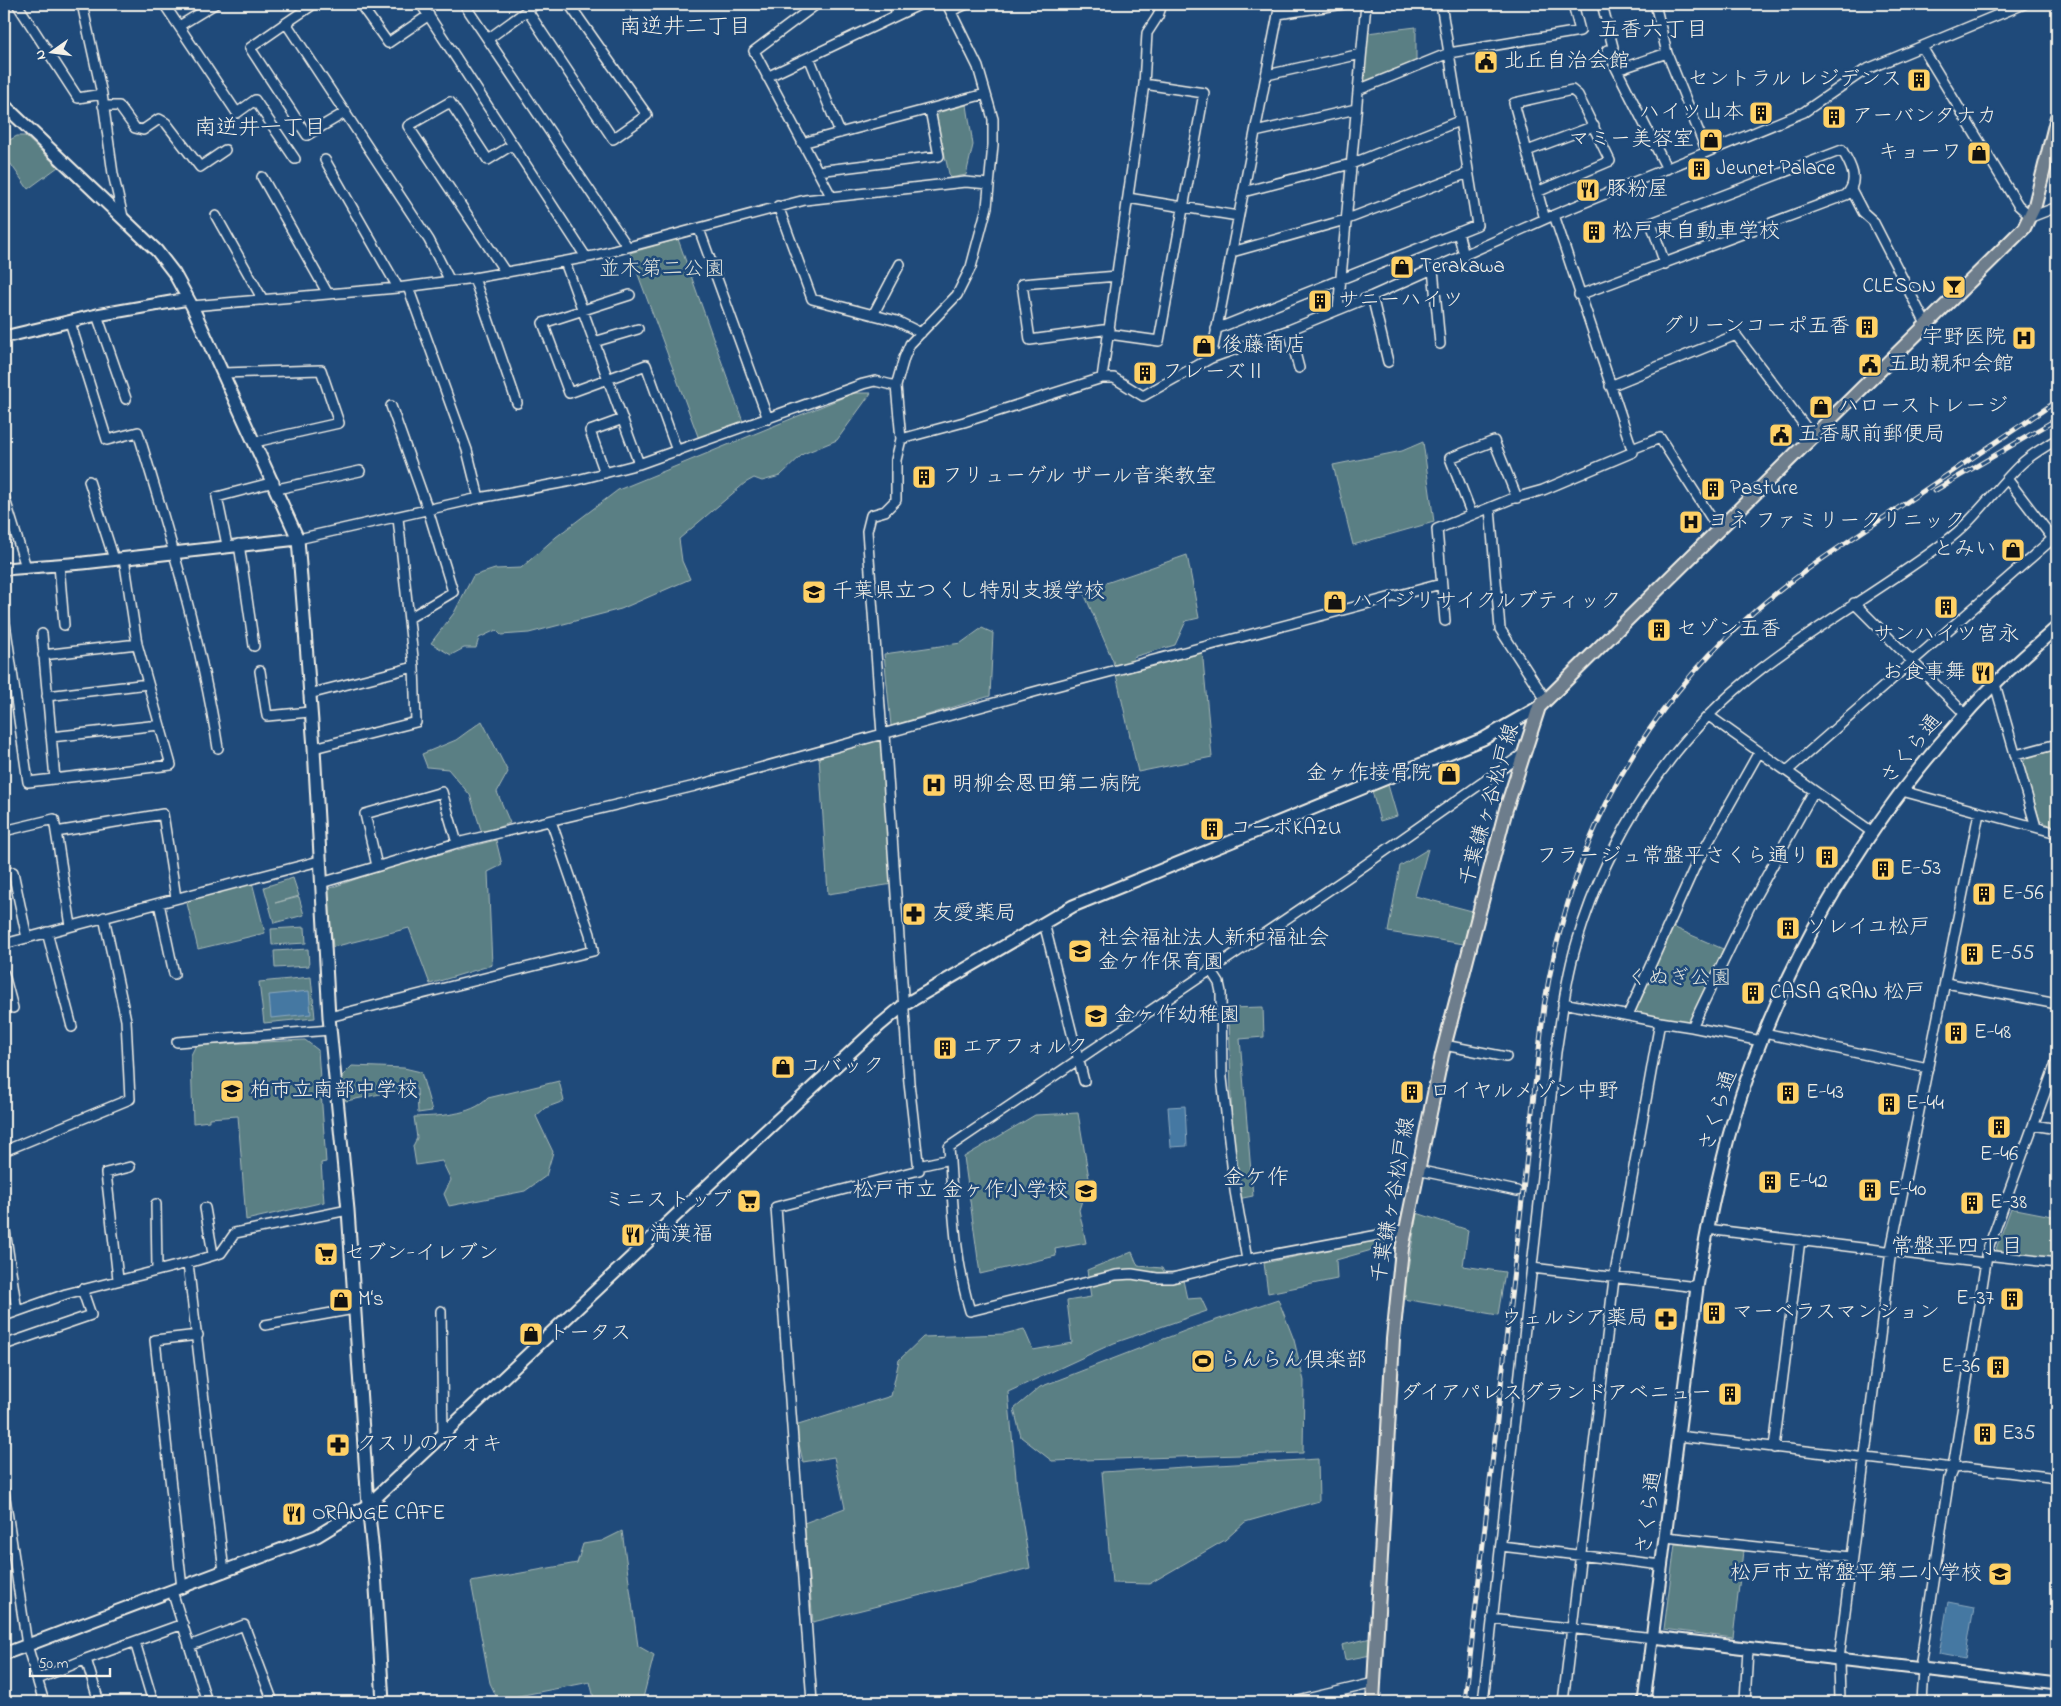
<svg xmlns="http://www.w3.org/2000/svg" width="2061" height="1706" viewBox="0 0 2061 1706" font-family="'Indie Flower','Klee One',sans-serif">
<rect width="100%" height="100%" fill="#1f4a7a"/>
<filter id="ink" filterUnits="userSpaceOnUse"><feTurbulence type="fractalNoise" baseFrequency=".02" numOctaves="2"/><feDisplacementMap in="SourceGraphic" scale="10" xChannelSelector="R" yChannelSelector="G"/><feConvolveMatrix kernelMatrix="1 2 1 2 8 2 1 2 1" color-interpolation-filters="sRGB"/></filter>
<g filter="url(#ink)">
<path fill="#5a7f84" stroke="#a7b8b6" d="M1416,27v34l-54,21 5,-49z
M967,105l6,40 -7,30 -16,3 -14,-61 4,-5z
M17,136h8l33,31 -30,22 -24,-35v-11z
M678,239l65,183 -44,17 -69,-186z
M854,393h17l-34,47 -34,14 -23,22 -18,5 -8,-3 -9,5 -66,56 3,22 8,18 -69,30 -92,24 -28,2 -5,-5 -17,8 -3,10h-12l-13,7 -20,-12 23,-30 19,-37 22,-7 26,-1 35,-31 62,-47z
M1423,442l11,80 -81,23 -20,-80 69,-14z
M1187,555l12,63 -13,3 -11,24 -42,12 4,9 65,-17 10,108 -74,15 -25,-111 -30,-70z
M982,628l11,5 -3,63 -99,30 -7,-72 77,-11z
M482,721l26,51 -11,20 13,31 -28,10 -12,-38 -22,-26 -21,-2 -5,-13 34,-14z
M882,739l11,145 -65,10 -9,-138z
M2057,749v79l-17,-7 -17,-58 2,-4z
M1388,785l9,31 -17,5 -8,-30z
M496,840l6,25 -14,7 4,93 -62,19 -21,-56 -76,19 -6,-58 67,-23z
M1428,849l-13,47 57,15 -8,33 -76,-12 12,-66z
M293,878l6,18 -24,7 24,-6 5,18 -30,8 -10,-36z
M252,882l13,51 -67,16 -12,-50z
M305,927l1,16 -34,2 -1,-16z
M1673,927l50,22 -33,71 -4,2 -47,-9 -3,-3z
M308,949l1,17 -34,2 -1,-17z
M311,977l4,41 -51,5 -5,-41z
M1263,1007l1,30 -24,2 13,157 -15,3 -6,-59 -3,-132z
M305,1040l13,10 8,112 -5,1 3,39 -78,18 -8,-104 -29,2v3l-16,2 -2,-68 4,-8 7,-2z
M352,1066l52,2 17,4 11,39 -14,2 -1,-24 -17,1 -54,11 -7,-22z
M559,1081l5,20 -19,7 -9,8 17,36 -7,24 -21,15 -76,15 -5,-12 7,-14 -9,-19 -26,4 -3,-19 4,-8 -3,-21c23,-1 57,-1 74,-19z
M1078,1113l11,65 -10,32 7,33 -31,6 1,7 -76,18 -16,-117 71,-42z
M2011,1208l46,9v42l-57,-7 -4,-3z
M1417,1213l51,17 -5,36 42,6 -7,43 -95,-16z
M1384,1239l2,7 -50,14 1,19 -69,14 -4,-30z
M1132,1252l6,14 24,2 2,4h11l8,8 4,19 14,-1 6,13 -93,32 -106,49 9,96 13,80 -217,54 -9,-99 41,-15 -11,-51 -31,5 -8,-36 96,-30 8,-36 24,-23 81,-3 20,-5 9,21 39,-7 -5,-42 24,-4 -4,-27z
M1278,1299l16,41 10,41 -1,72 -251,8 -31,-24 -7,-28 26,-22 147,-57z
M1318,1459l1,42 -74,21 -20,18 -76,44 -37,-1 -10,-111z
M622,1531l16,115 16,9 -12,47h-47l-5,-20 -92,18 -8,-17 -19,-101 106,-19 6,-19 19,-3z
M1675,1544l68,7 -10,87 -69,-9z
M1371,1638v17l-26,5 -3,-15z"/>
<path fill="#4578a2" stroke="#8ba8be" d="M309,991l2,23 -40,4 -2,-23z
M1185,1106l2,40 -16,1 -3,-40z
M1948,1602l26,5 -9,52 -26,-5z"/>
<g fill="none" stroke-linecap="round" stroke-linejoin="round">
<g stroke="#f4f1e8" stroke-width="12">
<path id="street" d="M17,4l61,94 24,-4
M82,4l20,90 11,80 10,43
M164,4l73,109 18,-13 40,59
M314,4l-28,19 143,217 21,41
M360,4l28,39 41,-28
M421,4l165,253
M464,4l163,242
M817,4l-63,47 77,145
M893,4l5,11
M1602,4l11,43
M1655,4l12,49 40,99
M527,10l86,129 34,-24 -78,-111
M951,11l16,-7
M1278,14l66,-10
M286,23l-36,25 57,87 39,-23
M179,26l36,-22
M488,39l48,-35
M1922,47l96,158 13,12 26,-10
M1607,50l60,119
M809,57l31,76
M1617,70l50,-17
M1267,75l94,-21
M767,77l154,-73
M1358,90l91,-37 131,-22 -7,-27
M103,106h16l16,22 8,2 16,-11 7,4 34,44 25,-17
M1255,132l101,-23
M802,143l183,-49
M1527,151l67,-25
M325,160l71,124 1,4
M818,171l121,-15 -9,-46
M262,177l66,117
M1851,189l12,23 10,9 54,105
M1243,192l108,-28 108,-43
M1537,192l73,-31 -32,-66 -6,-5 -58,13c11,39 20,78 31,116
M1128,198l110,18
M778,206l34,93 85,22 24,12
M216,216l47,84
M699,229l69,190
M1458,232l6,24
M1232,252l113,-32 123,-47
M565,262l74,202
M1433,269l7,75
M506,273l-98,-147 42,-24 38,58 24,-15
M474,278l43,125
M408,287l59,163 12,48
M630,295l-87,28 26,70 77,-28 31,86
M1579,295l267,-100c14,-14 5,-30 -4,-45l-191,73 14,41
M1372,296l16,66
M192,306l205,-18 77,-10 120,-22 211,-56 160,-18 24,2
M1338,310l28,-306
M97,315l29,84
M873,315l27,-51
M70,322l37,118 31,-8c32,104 63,208 80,316
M1110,329l-80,11 -8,-56 95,-8
M1216,329l261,-104 -36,-221
M1289,330l10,38
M1109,334l50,7 45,-248 -60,-9
M594,342l44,-13
M1211,358l69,-354
M223,373l98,-3 18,53 -84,19
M1102,378l42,-294 3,-51 11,-17 4,-12
M1610,386l126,-51 78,103
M391,406l37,104 25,82 -44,26
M901,439l63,-17 138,-44h12l29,18 68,-38 78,-28 83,-34 182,-81 250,-103 61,-42 159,-66
M1632,449l28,-11 59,92
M605,473l-15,-42 33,-12
M2008,480l49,64
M89,481l25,78
M277,489l83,-18
M4,496l22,71
M1490,508l10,121 46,71
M1472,515l-22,-57 44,-17 23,57
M298,539l181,-41 98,-18 62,-16 224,-80 12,-3 21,5
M239,544l15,102
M227,545l-10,-48 57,-15
M59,565l5,60
M1854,603l111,111
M4,616l24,166 143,-17 -34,-121 -13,-86
M1445,621l-8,-92 74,-30 32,-9 90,-38 -79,-237
M42,634l13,145
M43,655l94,-11
M260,671l7,45 43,-4
M1995,684l41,143
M309,694l105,-27
M47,696l101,-12
M1709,716l163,116
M882,734l-15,-203 4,-16 14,-4 11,-11v-40l5,-21 -5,-53 8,-28 6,-14 47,-49 14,-28 16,-60 6,-62v-26l-15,-52 -31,-63
M51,737l108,-12
M314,748l102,-26 -2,-55 -16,-149
M2016,755l41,-11
M1787,771l270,-236
M1902,791l155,42
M4,831l50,-12 17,107
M56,832l107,-18 13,84
M377,866l-12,-52 77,-22 15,51
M13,872l14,66
M321,883l136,-40 238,-57 346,-96 400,-106
M159,903l15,71
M1044,923l40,158
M47,932l25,95
M4,944l315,-83
M1210,969l9,14 2,9 1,86 13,113 12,69
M4,974l9,34
M1946,983l111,21
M1563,1003l97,19
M1628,1015l68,-151 63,-112
M329,1017l264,-66 -3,-17 -39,-113
M1692,1027l69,14
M1764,1033l164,35
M177,1042l153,-12
M1444,1045l62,12
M2034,1125l23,4
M4,1151l126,-52 -4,-79 -22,-103
M918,1166l32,-7
M1417,1170l100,21
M156,1204l1,66
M205,1208l8,46
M4,1224l13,87
M1707,1229l278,34
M1405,1230l-156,29 -77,19h-15l-25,-4 -16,1 -146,36c-16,-53 -17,-109 -21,-164l399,-270 175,-123
M1986,1255l71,8
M188,1263l36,309
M1532,1268l165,19
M118,1279l-12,-106 24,-6
M441,1311l2,124
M4,1316l62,-22 122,-31 33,-10 14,-20 113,-23
M265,1325l89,-16
M4,1345l87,-30 -9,-26
M1678,1436l275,32 35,-219 69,-189
M1774,1448l26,-208
M4,1491l23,154 17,57
M1666,1537l185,20
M1501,1546l161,19
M182,1588l-27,-248 43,-5
M172,1591l35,111
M1492,1619l161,19
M135,1642l18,60
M189,1646l55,-21 29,77
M86,1659l13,43
M38,1679l48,-20 97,-35
M812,1702l-36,-495 143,-37 -10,-87 -24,-349
M1294,1702l80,-19
M1483,1702l73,-650c6,-37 10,-74 21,-110 32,-107 95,-205 184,-273 59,-46 125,-82 184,-127 29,-21 50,-53 75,-77 10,-10 25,-18 37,-26
M1563,1702l51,-423 46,-257 32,5 58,-121 64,-115
M1745,1702l3,-53
M1840,1702l-1,-43 52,-409 88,-437
M1922,1702l2,-32 -3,-10 28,-182 4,-10 12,-1 92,11"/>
</g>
<g stroke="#f4f1e8" stroke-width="15">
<path id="secondary" d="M4,105l153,146 17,22 18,33 106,233 16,209 15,269 19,193 20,295 7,67 8,130
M4,337l93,-22 91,-16
M4,569l79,-6 215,-24
M1653,1637l404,48
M4,1654l313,-118 51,-31 387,-364 125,-116 24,-20 169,-99 410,-167 56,-32
M1644,1702l53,-415c10,-56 20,-111 36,-166 45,-149 127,-291 232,-406 28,-32 61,-60 92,-88"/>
</g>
<g stroke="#f4f1e8" stroke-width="16">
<path id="primary" d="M1373,1702l20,-363 9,-90 40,-194 64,-246 33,-102 485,-479 11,-23 22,-88"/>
</g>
<use href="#street" stroke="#1f4a7a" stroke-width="9"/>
<use href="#secondary" stroke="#1f4a7a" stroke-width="11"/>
<use href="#primary" stroke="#6d7d8c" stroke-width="12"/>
<g stroke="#f4f1e8" stroke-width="5">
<path id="rail" d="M1934,491l123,-72
M1465,1702l79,-696c26,-154 84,-279 201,-386 45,-42 99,-76 150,-110 54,-36 108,-73 162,-109"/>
</g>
<use href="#rail" stroke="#1f4a7a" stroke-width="3" stroke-dasharray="9" stroke-linecap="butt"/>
</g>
</g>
<defs>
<g id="civic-square" transform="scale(1.25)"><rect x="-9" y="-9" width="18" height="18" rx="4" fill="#ffd166" stroke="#1f4a7a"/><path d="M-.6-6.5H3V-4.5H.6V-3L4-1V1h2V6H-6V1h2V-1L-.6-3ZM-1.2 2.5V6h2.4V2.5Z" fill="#111"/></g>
<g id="building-square" transform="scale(1.25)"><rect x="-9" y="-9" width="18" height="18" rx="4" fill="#ffd166" stroke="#1f4a7a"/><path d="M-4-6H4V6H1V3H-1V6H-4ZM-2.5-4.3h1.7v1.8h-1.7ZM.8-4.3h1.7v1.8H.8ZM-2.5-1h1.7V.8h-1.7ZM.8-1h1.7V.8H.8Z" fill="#111"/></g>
<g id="shop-square" transform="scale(1.25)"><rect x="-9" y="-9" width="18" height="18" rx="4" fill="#ffd166" stroke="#1f4a7a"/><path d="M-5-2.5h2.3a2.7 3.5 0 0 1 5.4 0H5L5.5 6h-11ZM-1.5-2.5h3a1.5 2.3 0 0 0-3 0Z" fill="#111"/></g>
<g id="restaurant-square" transform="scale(1.25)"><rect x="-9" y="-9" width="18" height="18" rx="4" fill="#ffd166" stroke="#1f4a7a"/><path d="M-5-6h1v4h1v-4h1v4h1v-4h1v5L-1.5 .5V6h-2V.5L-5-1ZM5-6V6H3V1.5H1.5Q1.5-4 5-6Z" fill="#111"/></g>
<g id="bar-square" transform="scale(1.25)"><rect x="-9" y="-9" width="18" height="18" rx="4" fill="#ffd166" stroke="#1f4a7a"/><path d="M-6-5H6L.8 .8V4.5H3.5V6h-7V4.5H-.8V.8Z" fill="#111"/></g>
<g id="hospital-square" transform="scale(1.25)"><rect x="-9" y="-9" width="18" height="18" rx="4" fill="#ffd166" stroke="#1f4a7a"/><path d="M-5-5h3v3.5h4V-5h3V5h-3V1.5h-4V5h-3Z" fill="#111"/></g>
<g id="school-square" transform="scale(1.25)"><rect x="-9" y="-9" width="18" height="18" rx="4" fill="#ffd166" stroke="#1f4a7a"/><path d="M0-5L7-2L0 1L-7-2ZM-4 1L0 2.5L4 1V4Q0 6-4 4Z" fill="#111"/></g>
<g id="pharmacy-square" transform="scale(1.25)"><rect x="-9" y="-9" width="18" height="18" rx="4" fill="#ffd166" stroke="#1f4a7a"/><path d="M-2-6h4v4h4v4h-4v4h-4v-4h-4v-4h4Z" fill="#111"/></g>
<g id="supermarket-square" transform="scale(1.25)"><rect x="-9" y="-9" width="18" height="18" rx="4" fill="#ffd166" stroke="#1f4a7a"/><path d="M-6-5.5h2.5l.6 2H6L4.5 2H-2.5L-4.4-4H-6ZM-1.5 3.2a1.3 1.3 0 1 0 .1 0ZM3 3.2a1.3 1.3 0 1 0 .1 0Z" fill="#111"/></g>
<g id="stadium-square" transform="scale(1.25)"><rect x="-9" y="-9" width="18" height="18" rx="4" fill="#ffd166" stroke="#1f4a7a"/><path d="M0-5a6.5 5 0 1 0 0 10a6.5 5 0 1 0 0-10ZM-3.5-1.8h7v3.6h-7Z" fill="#111"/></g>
</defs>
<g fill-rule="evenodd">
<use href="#civic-square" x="1486" y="62"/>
<use href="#building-square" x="1919" y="80"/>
<use href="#building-square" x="1761" y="113"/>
<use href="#building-square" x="1834" y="117"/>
<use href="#shop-square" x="1711" y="140"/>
<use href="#shop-square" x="1979" y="153"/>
<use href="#building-square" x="1699" y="169"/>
<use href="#restaurant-square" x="1588" y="190"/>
<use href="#building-square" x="1594" y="232"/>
<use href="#shop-square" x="1402" y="267"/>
<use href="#bar-square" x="1954" y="287"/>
<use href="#building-square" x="1320" y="301"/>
<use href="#building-square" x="1867" y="327"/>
<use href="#hospital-square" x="2024" y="338"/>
<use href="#shop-square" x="1204" y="346"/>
<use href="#civic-square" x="1870" y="365"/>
<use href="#building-square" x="1145" y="373"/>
<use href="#shop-square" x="1821" y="407"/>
<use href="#civic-square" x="1781" y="435"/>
<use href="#building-square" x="924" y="477"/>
<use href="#building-square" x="1713" y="489"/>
<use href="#hospital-square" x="1691" y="522"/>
<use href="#shop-square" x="2013" y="550"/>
<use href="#school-square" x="814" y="592"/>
<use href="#shop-square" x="1335" y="602"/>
<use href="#building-square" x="1946" y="607"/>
<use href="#building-square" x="1659" y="630"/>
<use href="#restaurant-square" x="1983" y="673"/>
<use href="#shop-square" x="1449" y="774"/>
<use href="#hospital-square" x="934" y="785"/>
<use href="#building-square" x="1212" y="829"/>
<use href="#building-square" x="1827" y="857"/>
<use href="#building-square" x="1883" y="869"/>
<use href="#building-square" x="1984" y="894"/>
<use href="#pharmacy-square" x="914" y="914"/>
<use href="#building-square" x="1788" y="928"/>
<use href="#school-square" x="1080" y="951"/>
<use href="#building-square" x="1972" y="954"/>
<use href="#building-square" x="1753" y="993"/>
<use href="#school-square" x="1096" y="1016"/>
<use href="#building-square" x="1956" y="1033"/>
<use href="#building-square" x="945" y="1048"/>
<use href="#shop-square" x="783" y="1067"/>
<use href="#school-square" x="232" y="1091"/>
<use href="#building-square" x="1412" y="1092"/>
<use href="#building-square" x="1788" y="1093"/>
<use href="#building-square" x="1889" y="1104"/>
<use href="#building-square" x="1999" y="1127"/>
<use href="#building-square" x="1770" y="1182"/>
<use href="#building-square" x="1870" y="1190"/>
<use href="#school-square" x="1086" y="1191"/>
<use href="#supermarket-square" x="749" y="1201"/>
<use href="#building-square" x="1972" y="1203"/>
<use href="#restaurant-square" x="633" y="1235"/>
<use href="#supermarket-square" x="326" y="1254"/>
<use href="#building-square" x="2012" y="1299"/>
<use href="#shop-square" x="341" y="1300"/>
<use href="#building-square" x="1714" y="1313"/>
<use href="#pharmacy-square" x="1666" y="1319"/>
<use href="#shop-square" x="531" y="1334"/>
<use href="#stadium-square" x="1203" y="1361"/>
<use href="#building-square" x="1998" y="1367"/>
<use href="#building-square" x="1730" y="1394"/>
<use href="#building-square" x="1985" y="1434"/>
<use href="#pharmacy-square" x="338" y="1445"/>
<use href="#restaurant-square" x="294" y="1514"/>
<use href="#school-square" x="2000" y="1574"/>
</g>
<g text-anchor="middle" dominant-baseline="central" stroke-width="5" stroke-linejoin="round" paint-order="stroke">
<g font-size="21" fill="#f4f1e8" stroke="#1f4a7a" text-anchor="start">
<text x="1504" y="62">北丘自治会館</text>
<text x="1902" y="80" text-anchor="end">セントラル レジデンス</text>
<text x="1744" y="113" text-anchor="end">ハイツ山本</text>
<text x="1852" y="117">アーバンタナカ</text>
<text x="1694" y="140" text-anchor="end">マミー美容室</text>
<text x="1962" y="153" text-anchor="end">キョーワ</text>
<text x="1716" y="169">Jeunet Palace</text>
<text x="1606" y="190">豚粉屋</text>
<text x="1612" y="232">松戸東自動車学校</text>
<text x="1420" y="267">Terakawa</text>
<text x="1936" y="287" text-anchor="end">CLESON</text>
<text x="1338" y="301">サニーハイツ</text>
<text x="1850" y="327" text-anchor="end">グリーンコーポ五香</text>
<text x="2006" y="338" text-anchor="end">宇野医院</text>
<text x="1222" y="346">後藤商店</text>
<text x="1888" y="365">五助親和会館</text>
<text x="1162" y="373">フレーズⅡ</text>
<text x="1838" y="407">ハローストレージ</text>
<text x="1798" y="435">五香駅前郵便局</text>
<text x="942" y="477">フリューゲル ザール音楽教室</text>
<text x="1730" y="489">Pasture</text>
<text x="1708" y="522">ヨネ ファミリークリニック</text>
<text x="1996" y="550" text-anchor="end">とみい</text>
<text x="832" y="592">千葉県立つくし特別支援学校</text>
<text x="1352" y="602">ハイジリサイクルブティック</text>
<text x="1676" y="630">セゾン五香</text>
<text x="1946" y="635" text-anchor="middle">サンハイツ宮永</text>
<text x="1966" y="673" text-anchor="end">お食事舞</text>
<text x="1432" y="774" text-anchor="end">金ヶ作接骨院</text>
<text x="952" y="785">明柳会恩田第二病院</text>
<text x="1230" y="829">コーポKAZU</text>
<text x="1810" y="857" text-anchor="end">フラージュ常盤平さくら通り</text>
<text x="1900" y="869">E-53</text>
<text x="2002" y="894">E-56</text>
<text x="932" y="914">友愛薬局</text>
<text x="1806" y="928">ソレイユ松戸</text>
<text x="1098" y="939">社会福祉法人新和福祉会<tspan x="1098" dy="24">金ケ作保育園</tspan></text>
<text x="1990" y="954">E-55</text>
<text x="1770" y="993">CASA GRAN 松戸</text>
<text x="1114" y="1016">金ヶ作幼稚園</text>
<text x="1974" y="1033">E-48</text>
<text x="962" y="1048">エアフォルク</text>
<text x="800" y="1067">コバック</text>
<text x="250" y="1091">柏市立南部中学校</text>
<text x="1430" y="1092">ロイヤルメゾン中野</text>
<text x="1806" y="1093">E-43</text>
<text x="1906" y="1104">E-44</text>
<text x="1999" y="1155" text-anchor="middle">E-46</text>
<text x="1788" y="1182">E-42</text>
<text x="1888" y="1190">E-40</text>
<text x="1068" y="1191" text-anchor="end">松戸市立 金ヶ作小学校</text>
<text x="732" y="1201" text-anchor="end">ミニストップ</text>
<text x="1990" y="1203">E-38</text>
<text x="650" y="1235">満漢福</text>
<text x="344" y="1254">セブン-イレブン</text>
<text x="1994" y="1299" text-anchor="end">E-37</text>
<text x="358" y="1300">M‘s</text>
<text x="1732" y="1313">マーベラスマンション</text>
<text x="1648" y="1319" text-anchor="end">ウェルシア薬局</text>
<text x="548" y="1334">トータス</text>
<text x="1220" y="1361">らんらん倶楽部</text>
<text x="1980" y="1367" text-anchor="end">E-36</text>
<text x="1712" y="1394" text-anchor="end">ダイアパレスグランドアベニュー</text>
<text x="2002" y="1434">E35</text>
<text x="356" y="1445">クスリのアオキ</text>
<text x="312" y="1514">ORANGE CAFE</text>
<text x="1982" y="1574" text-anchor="end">松戸市立常盤平第二小学校</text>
</g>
<g font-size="21" fill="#dde0d9" stroke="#1f4a7a">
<text x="662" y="270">並木第二公園</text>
<text x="1679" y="979">くぬぎ公園</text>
</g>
<g font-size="21" fill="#f4f1e8" stroke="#1f4a7a">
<text transform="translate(1912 750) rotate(-51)">さくら通</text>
<text transform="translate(1490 805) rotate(-74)">千葉鎌ヶ谷松戸線</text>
<text transform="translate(1719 1111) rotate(-73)">さくら通</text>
<text transform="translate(1394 1200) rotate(-80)">千葉鎌ヶ谷松戸線</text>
<text transform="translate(1650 1513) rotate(-83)">さくら通</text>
</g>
<g font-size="22" fill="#f4f1e8" stroke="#1f4a7a">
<text x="685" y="28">南逆井二丁目</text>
<text x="1653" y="31">五香六丁目</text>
<text x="260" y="129">南逆井一丁目</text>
<text x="1256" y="1179">金ケ作</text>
<text x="1957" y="1248">常盤平四丁目</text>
</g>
</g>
<rect width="2061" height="1706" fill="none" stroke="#1f4a7a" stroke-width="20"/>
<rect x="10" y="10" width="2041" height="1686" fill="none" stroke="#f4f1e8" stroke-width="2" filter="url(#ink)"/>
<g transform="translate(52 52) rotate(256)" stroke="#1f4a7a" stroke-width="4" paint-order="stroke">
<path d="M0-4L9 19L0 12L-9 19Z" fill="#f4f1e8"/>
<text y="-8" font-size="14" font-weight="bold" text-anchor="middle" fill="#f4f1e8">N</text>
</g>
<path d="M30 1668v8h80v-8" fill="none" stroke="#f4f1e8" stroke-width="2.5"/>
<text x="38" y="1668" font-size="15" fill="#f4f1e8" stroke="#1f4a7a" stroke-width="4" paint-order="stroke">50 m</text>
</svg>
